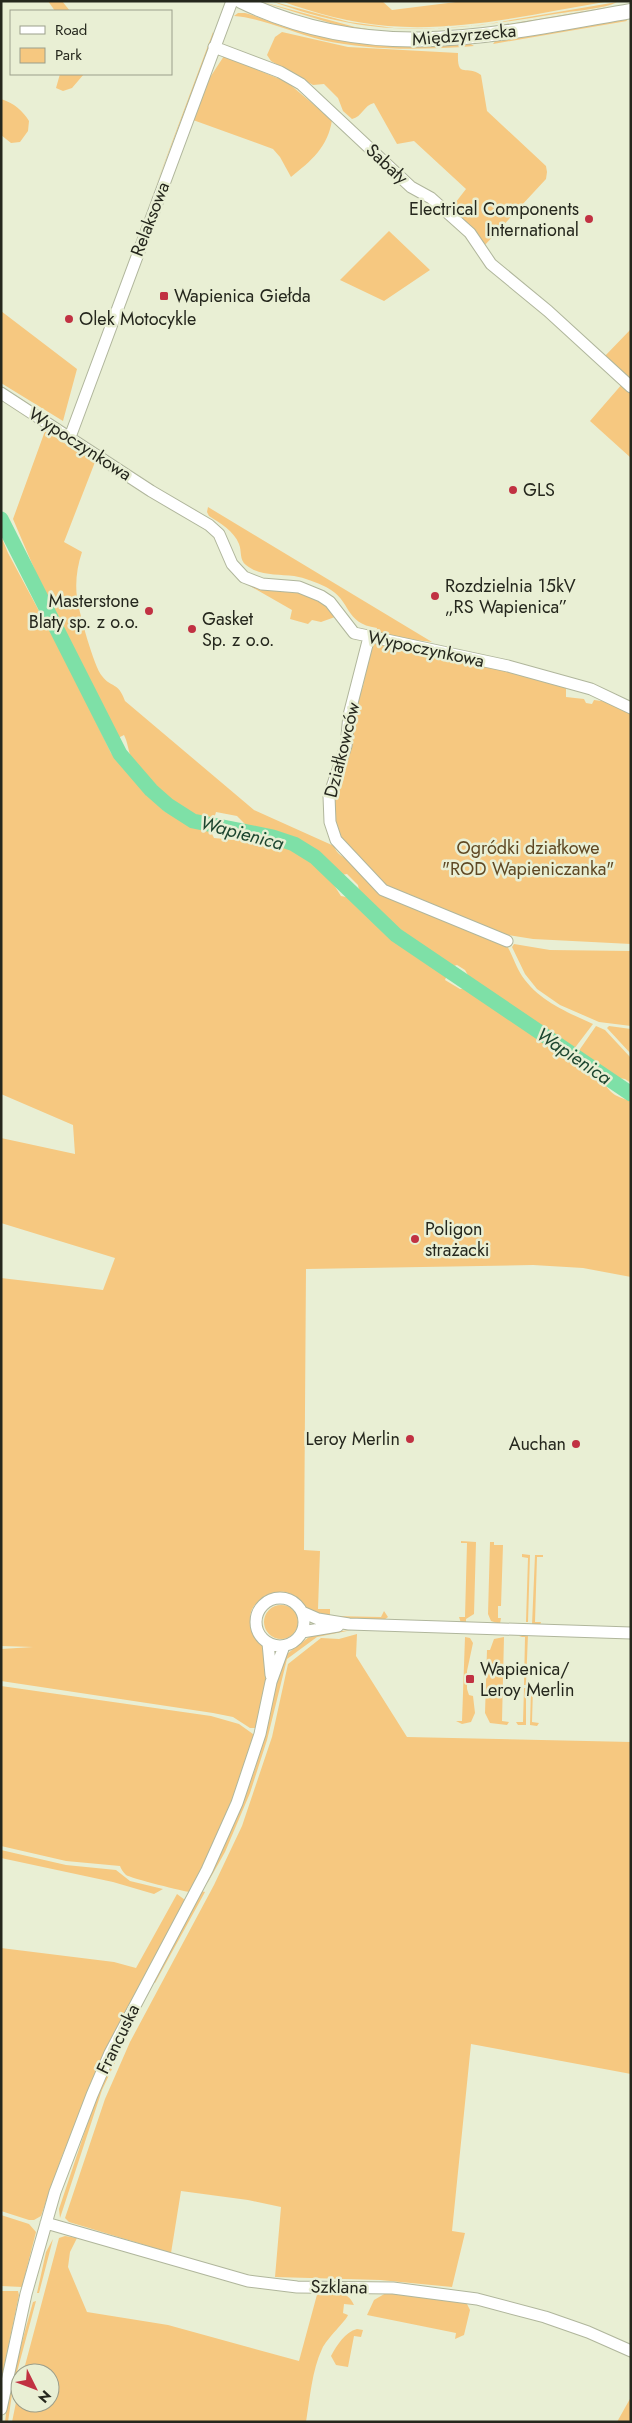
<svg xmlns="http://www.w3.org/2000/svg" width="632" height="2423" viewBox="0 0 632 2423" font-family="Jost,sans-serif">
<rect width="100%" height="100%" fill="#e9efd4"/>
<path fill="#f6c880" d="M48,1h14l8,10h-15z
M259,1l96,26 32,5 39,1 55,-4 133,-23 -132,25 -69,4 -73,-9z
M271,1l78,21 45,6 35,1 53,-4 135,-23c-12,7 -46,9 -62,12 -108,18 -178,26 -284,-13z
M281,1h101l10,9 72,-9h146c-73,12 -147,31 -222,25 -37,-3 -73,-13 -107,-25z
M238,13h7c16,4 31,12 47,16 57,16 118,20 177,14l5,3c-50,4 -103,5 -152,-6 -29,-7 -60,-22 -88,-24z
M625,18l2,3 -134,23 3,-4z
M213,32v5l-58,151z
M282,32l66,15 110,6c-1,27 8,11 23,22l6,36 59,55 1,6 -1,7 -62,67 -35,-35 17,-22 -52,-48 -17,3 -23,-41c-10,2 -12,14 -22,16l-9,-8 -5,-13 -14,-14 -11,1 -42,-24 -4,-6 8,-18z
M224,56l63,26 45,38c-4,27 -21,41 -41,57l-11,-20 -7,-8 -80,-29 14,-38z
M60,74h24l-12,14 -9,3 -7,-3z
M1,99c13,4 22,12 28,22l-1,10 -8,11 -9,1 -10,-8z
M389,231l41,39 -46,31 -44,-21z
M1,311l76,58 -14,52 -62,-38z
M631,329v55l-28,-26z
M623,383l8,7v68l-41,-37z
M45,431l50,31 -31,80 18,10c-5,15 -7,30 -5,46 2,14 17,69 25,78 10,13 16,5 23,25l129,109 80,36c3,9 9,10 17,16 11,10 18,22 31,32l124,50c6,10 10,23 16,32 17,25 45,36 71,48l-19,25 -101,-65 -8,-14 -8,-5 -6,2 -60,-41 -31,-31 -2,-10 -11,-11 -6,1 -22,-21 -21,-12 -52,-17 -9,-9 -21,-4 -2,7c-6,-1 -13,-2 -19,-4 -20,-7 -55,-39 -64,-58 -3,-7 -3,-14 -7,-22l-6,3 -67,-130 -38,-89z
M208,507l224,135 -56,-7 1,-7c-34,-5 -24,-27 -51,-41 -10,-5 -21,-9 -32,-11 -16,-2 -35,0 -48,-11 -7,-5 -4,-14 -7,-21 -5,-13 -19,-21 -30,-28l-2,-4z
M1,536l7,17 61,114 42,86 53,58 28,14 18,5 4,8 21,2 13,-5 39,11 24,14 24,21 -1,4 7,11 10,2 43,39 53,38 -2,5 15,9 7,-1 136,93c7,13 14,16 28,20v176l-48,-9 -50,-3 -227,4 -2,281 16,1 -2,58h12v7l51,1 3,-6 4,6 -4,3c-24,-1 -49,1 -72,-8 -10,-4 -13,-17 -27,-20 -8,-1 -15,2 -22,6 -30,19 3,43 4,61 1,23 -6,47 -11,69h-6l-17,-11 -20,-4 -212,-32v-32l32,-2 -32,-1v-368l102,12 12,-32 -114,-35v-85l74,16 -2,-29 -72,-31z
M250,586l48,4 23,10 14,17 -14,5 -9,-2 -4,4 -18,-5 2,-9z
M376,642l190,43v12l18,2 2,4 6,1 2,-4 15,2 22,10v232l-98,-5 -31,-5 -116,-47 -46,-50 -9,-26 6,-28 6,-2 2,-8 -3,-3 9,-50 12,-34 8,-41z
M514,944l36,6 81,1v75l-32,-4 -39,-17 -23,-16 -12,-15 -13,-27z
M596,1026l9,4 26,28v25l-6,-4 -12,-2 -35,-25z
M609,1026l22,3v25l-24,-26z
M461,1541l15,1 -2,72 -8,5v4h-5l-2,-6h6l2,-74h-6z
M490,1542h4v3h9l-2,61h-3v12h3l-1,6 -9,-3 -3,-7z
M522,1554l8,1 -2,67h-2l2,-64 -6,-1z
M535,1555h8v2h-6l-2,65h6l-1,3h-8z
M264 1622a17 17 0 1 1 34 0a17 17 0 1 1-34 0Z
M352,1630l-35,7 -30,22 -20,81 -17,53 -25,59 -18,32 28,-62 20,-53 28,-112 30,-23z
M357,1634l-1,22 51,81 224,5v332l-160,-30 -19,187 13,2 -13,54 -72,-7 -105,-3 6,-70 -33,-7 -67,-9 -10,62 -102,-31 -4,-4 40,-119 25,-57 84,-157 28,-59 30,-89 16,-73 33,-26 18,1z
M528,1634l-2,51h-2l1,-48h-6z
M465,1637l5,1 3,5 -6,28v18l2,6 4,1 2,17 -4,9 -9,2 -6,-3h6z
M504,1637l-2,84 7,1 -2,3 -17,-2 -5,-10 2,-63h3l4,-11z
M1,1686l210,30 28,8 14,10 1,3c-16,56 -37,103 -64,155 -4,0 -60,-14 -64,-17 -3,-3 -5,-6 -6,-9l-54,-5 -65,-15z
M524,1688h2v37h-8l-2,-3h7z
M531,1688h2l-1,34 7,1 -2,3 -7,-1z
M1,1850l65,15 50,5 14,11 33,8 -9,5 -41,-12 -112,-24z
M201,1891l4,1 -50,91 -3,-1z
M177,1894l8,6 -79,150 -44,106 -21,60 -7,4h-5l-28,-9v-263l113,14 22,6z
M150,1989l-48,101 -42,128 -1,-9 34,-102 23,-54z
M1,2215l28,9 7,8 -14,55 -21,-1z
M65,2236l12,2 -7,14 -2,15 19,45 81,13 131,36 19,-70c14,1 29,-2 36,14l-10,-1 -1,9 5,2c-2,6 -21,23 -26,34 -10,21 -12,49 -16,73h-294l8,-39v20h30v-30h-27l36,-135z
M53,2239l-14,54h-2l9,-41z
M1,2291h17l1,4 -18,87z
M386,2293l80,9 4,8 -6,25 -9,4 1,-6 -89,-18 7,-15z
M36,2301l-23,86 -5,35h-3l4,-33 24,-87z
M357,2329l6,1 -2,7 -7,-1 -6,31 -12,-2 -5,-9c6,-11 14,-24 26,-27z
M631,2397v25h-14z"/>
<g fill="none" stroke-linecap="round" stroke-linejoin="round">
<path stroke="#7ee0a7" stroke-width="15" d="M1,519l119,235 31,36 17,15 25,16 80,16 21,7 21,13 81,78 235,159"/>
<g stroke="#b0b69c" stroke-width="13">
<path id="minor" d="M214,47l66,25 21,12 110,103 20,11 39,35 21,31 57,47 83,76
M1,393l150,98 58,34 10,9 13,30 12,13 18,7 37,3 22,9 9,6 24,31 154,33 83,23 40,19
M70,437l162,-436
M369,637l-20,78 -3,31 -17,50 1,26 6,18 47,50 124,51
M256 1622a24 24 0 1 1 48 0a24 24 0 1 1-48 0Z
M302,1612l16,7 31,5 282,9
M302,1632l36,-6
M268,1643l3,32
M46,2223l202,58 49,6 96,1 84,11 68,18 43,15 43,19
M1,2409l25,-115 29,-102 37,-97 18,-42 97,-183 30,-67 23,-69 11,-52 13,-36"/>
</g>
<g stroke="#b0b69c" stroke-width="16">
<path id="major" d="M241,1c132,64 253,34 390,10"/>
</g>
<use href="#minor" stroke="#fff" stroke-width="11"/>
<use href="#major" stroke="#fff" stroke-width="14"/>
</g>
<g fill="#c13142" stroke="#e9efd4" stroke-width="2">
<circle cx="589" cy="219" r="5"/>
<rect x="159" y="291" width="10" height="10" rx="2.5"/>
<circle cx="69" cy="319" r="5"/>
<circle cx="513" cy="490" r="5"/>
<circle cx="435" cy="596" r="5"/>
<circle cx="149" cy="611" r="5"/>
<circle cx="192" cy="629" r="5"/>
<circle cx="415" cy="1239" r="5"/>
<circle cx="410" cy="1439" r="5"/>
<circle cx="576" cy="1444" r="5"/>
<rect x="465" y="1674" width="10" height="10" rx="2.5"/>
</g>
<g text-anchor="middle" dominant-baseline="central" stroke-width="5" stroke-linejoin="round" paint-order="stroke">
<g font-size="18" fill="#25271d" stroke="#e9efd4">
<text transform="translate(464 35) rotate(-5)">Międzyrzecka</text>
<text transform="translate(387 164) rotate(43)">Sabały</text>
<text transform="translate(150 219) rotate(-69)">Relaksowa</text>
<text transform="translate(80 444) rotate(33)">Wypoczynkowa</text>
<text transform="translate(426 649) rotate(12)">Wypoczynkowa</text>
<text transform="translate(342 750) rotate(-76)">Działkowców</text>
<text transform="translate(118 2039) rotate(-64)">Francuska</text>
<text transform="translate(339 2287) rotate(1)">Szklana</text>
</g>
<g font-size="18" fill="#25271d" stroke="#e9efd4" text-anchor="start">
<text x="579" y="209" text-anchor="end">Electrical Components<tspan x="579" dy="21">International</tspan></text>
<text x="174" y="296">Wapienica Giełda</text>
<text x="79" y="319">Olek Motocykle</text>
<text x="523" y="490">GLS</text>
<text x="445" y="586">Rozdzielnia 15kV<tspan x="445" dy="21">„RS Wapienica”</tspan></text>
<text x="139" y="601" text-anchor="end">Masterstone<tspan x="139" dy="21">Blaty sp. z o.o.</tspan></text>
<text x="202" y="619">Gasket<tspan x="202" dy="21">Sp. z o.o.</tspan></text>
<text x="425" y="1229">Poligon<tspan x="425" dy="21">strażacki</tspan></text>
<text x="400" y="1439" text-anchor="end">Leroy Merlin</text>
<text x="566" y="1444" text-anchor="end">Auchan</text>
<text x="480" y="1669">Wapienica/<tspan x="480" dy="21">Leroy Merlin</tspan></text>
</g>
<g font-size="18" fill="#5f4823" stroke="#e9efd4">
<text x="528" y="848">Ogródki działkowe<tspan x="528" dy="21">"ROD Wapieniczanka"</tspan></text>
</g>
<g font-size="19" font-style="italic" fill="#1d462f" stroke="#e9efd4">
<text transform="translate(242 833) rotate(15)">Wapienica</text>
<text transform="translate(574 1056) rotate(34)">Wapienica</text>
</g>
</g>
<rect width="632" height="2423" fill="none" stroke="#25271d" stroke-width="5"/>
<rect x="10" y="10" width="162" height="65" fill="#e9efd4" stroke="#9b9f8b"/>
<rect x="20" y="26" width="25" height="8" fill="#ffffff" stroke="#9b9f8b"/>
<text x="55" y="35" font-size="15" fill="#25271d">Road</text>
<rect x="20" y="48" width="25" height="15" fill="#f6c880" stroke="#9b9f8b"/>
<text x="55" y="60" font-size="15" fill="#25271d">Park</text>
<g transform="translate(35 2388) rotate(132)"><circle r="24" fill="#e9efd4" stroke="#9b9f8b"/>
<path d="M0-4L9 19L0 12L-9 19Z" fill="#c13142"/>
<text y="-8" font-size="14" font-weight="bold" text-anchor="middle" fill="#25271d">N</text>
</g>
</svg>
